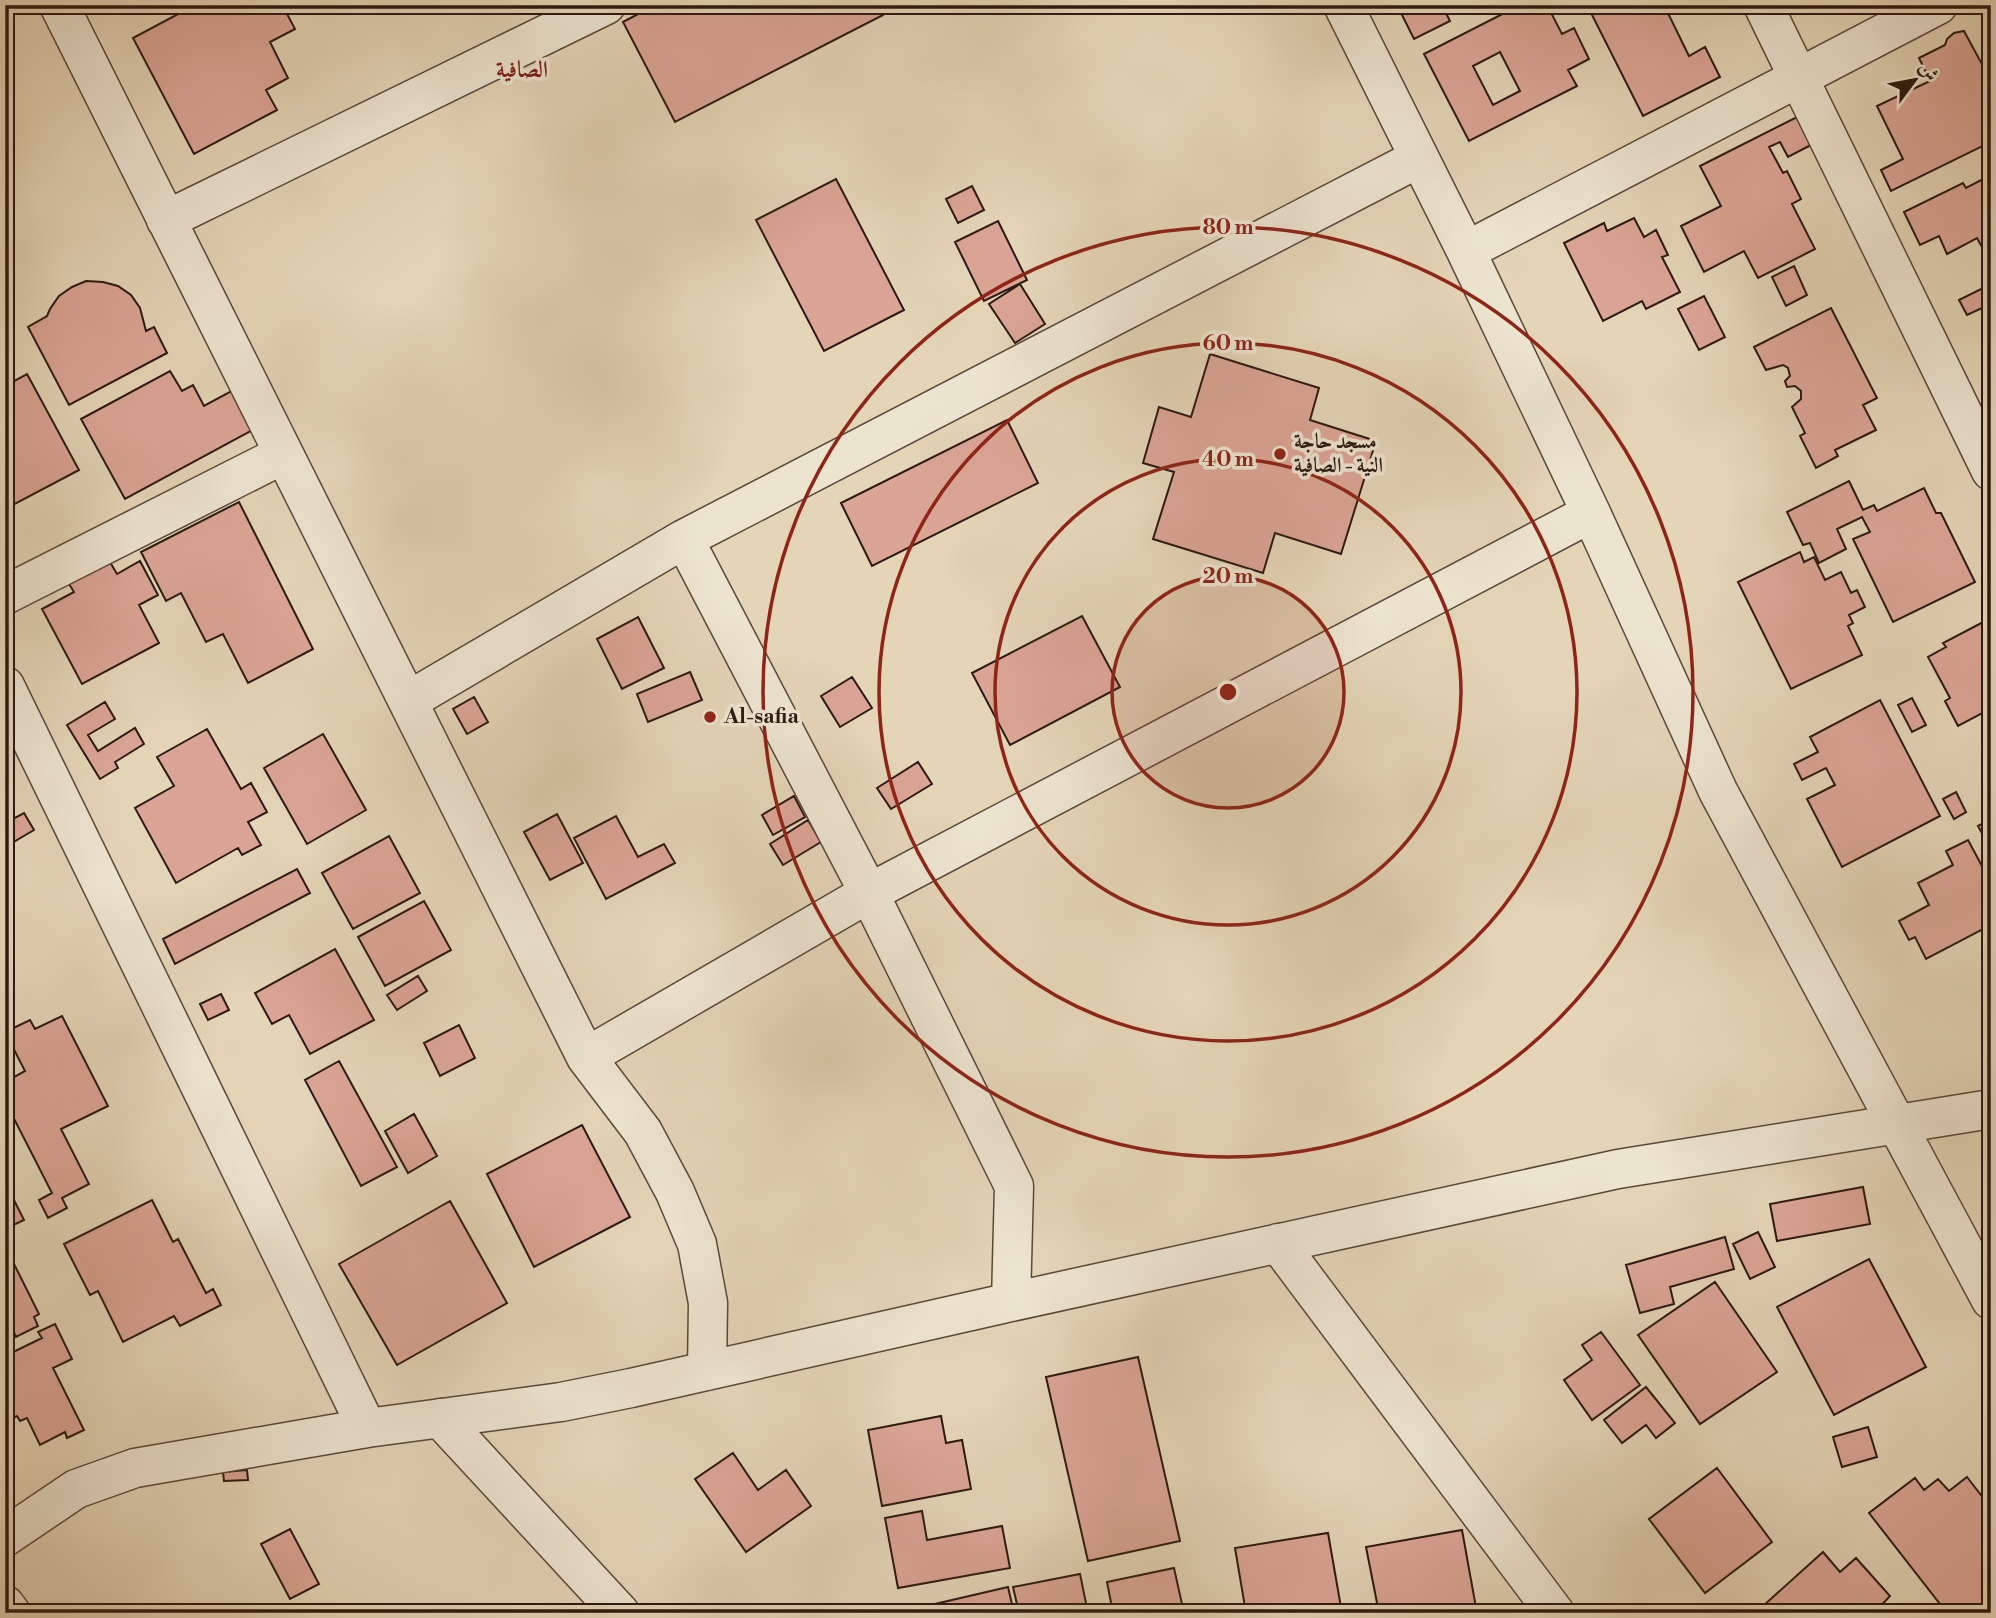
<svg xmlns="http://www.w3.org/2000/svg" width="1996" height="1618" viewBox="0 0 1996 1618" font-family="'Libre Bodoni',Amiri,serif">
<rect width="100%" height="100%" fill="#e4d5b7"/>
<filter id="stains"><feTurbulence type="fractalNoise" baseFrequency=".00286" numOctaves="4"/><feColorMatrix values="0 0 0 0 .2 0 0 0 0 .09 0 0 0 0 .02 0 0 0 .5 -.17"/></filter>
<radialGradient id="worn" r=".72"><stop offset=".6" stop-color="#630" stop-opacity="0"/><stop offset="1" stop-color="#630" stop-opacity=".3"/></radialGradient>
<path fill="#dba595" stroke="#2c1911" stroke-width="2" fill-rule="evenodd" d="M195,5h109l-17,9 8,15 -25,13 18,36 -22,12 11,20 -83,44 -61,-116z
M655,5h223l5,10 -208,107 -52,-100z
M1397,5h45l8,16 -36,18z
M1520,5h27l15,29 12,-6 15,31 -21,11 9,16 -108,55 -45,-87zM1500,52l20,39 -27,14 -20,-39z
M1587,5h77l25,51 16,-9 15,30 -77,39z
M1964,31l27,50v61l-100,49 -10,-21 22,-11 -26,-53 53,-25 -11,-23 26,-13 2,-6 7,-6z
M1797,117l14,28 -23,12 -8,-15 -11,5 14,26 4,-2 14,28 -9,5 23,45 -57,29 -14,-27 -40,21 -23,-46 40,-20 -21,-40z
M1991,175v70l-8,4 -6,-11 -30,16 -8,-18 -19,9 -16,-33 59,-29 3,5z
M836,179l68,131 -80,41 -68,-131z
M972,186l12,24 -26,13 -12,-24z
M1634,218l10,19 12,-7 12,25 -6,2 18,35 -34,17 -4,-8 -39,20 -39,-78 40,-20 3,8z
M998,221l29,59 -43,21 -29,-59z
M1794,266l13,29 -21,11 -14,-29z
M86,281l17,1 15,4 13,9 9,13 6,23 8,-4 13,26 -98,52 -41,-78 19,-11 3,-7 9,-13 13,-9z
M1020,284l25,40 -30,19 -26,-39z
M1983,288l8,16 -24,11 -8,-15z
M1704,296l21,41 -26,13 -21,-41z
M1831,308l46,90 -14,7 13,25 -41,20 3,6 -22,12 -16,-32 5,-3 -13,-26 9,-8v-8l-6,-5 -8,1 -2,-6 5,-5 -2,-8 -5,-3 -17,5 -12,-23z
M1210,354l109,34 -9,32 66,21 -35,113 -66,-21 -12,40 -110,-34 21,-67 -31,-9 16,-56 32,10z
M170,371l12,20 11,-6 11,21 33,-18 21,39 -133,72 -44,-80z
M27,374l52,96 -68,36 -6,-11v-109z
M1007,420l31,63 -166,83 -31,-63z
M1849,481l14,29 11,-5 3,6 47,-23 12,25h5l34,69 -82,40 -40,-83 17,-7 -8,-15 -25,12 9,20 -27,14 -9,-20 -7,2 -16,-33z
M239,502l74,147 -65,34 -25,-49 -17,8 -25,-49 -15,8 -25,-49z
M1800,552l4,10 10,-5 11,23 16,-8 10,21 6,-3 8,17 -16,8 4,8 -5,3 14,29 -71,34 -53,-107z
M107,557l10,17 23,-13 18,34 -19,10 20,38 -77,41 -40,-75 32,-17 -8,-13z
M1082,616l38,71 -110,58 -38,-72z
M638,617l26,51 -42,21 -25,-50z
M1989,619l2,102 -5,-10 -28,15 -13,-25 5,-3 -22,-41 18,-10 -3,-4z
M690,672l12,28 -54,22 -11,-28z
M852,677l20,31 -32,19 -19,-31z
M474,697l14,25 -21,12 -14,-25z
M1912,698l14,27 -14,7 -14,-27z
M1880,700l60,116 -98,51 -35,-68 28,-14 -9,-17 -24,12 -8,-16 24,-12 -8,-15z
M105,702l10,17 -27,16 10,16 37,-23 9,16 -29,18 3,6 -18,11 -33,-54z
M207,729l34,60 10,-6 16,29 -19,10 13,23 -19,10 -4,-7 -62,35 -41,-75 39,-22 -17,-29z
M323,734l43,76 -59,34 -43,-76z
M918,762l14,22 -41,25 -14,-21z
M1956,792l10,20 -12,7 -11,-20z
M794,796l11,21 -32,18 -11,-20z
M24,813l10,17 -29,17v-24z
M557,814l26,49 -33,17 -26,-48z
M616,816l22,41 26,-13 11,19 -69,36 -32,-61z
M1991,819v31l-13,-24z
M808,820l13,22 -38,23 -13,-21z
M389,836l31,57 -67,36 -31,-56z
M1968,840l23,43v42l-65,34 -11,-22 -6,3 -10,-19 30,-16 -11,-22 35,-18 -7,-14z
M297,869l13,24 -135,71 -12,-25z
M424,901l27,49 -66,36 -27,-49z
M335,949l39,71 -64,34 -21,-39 -17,9 -17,-31z
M418,976l9,15 -30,19 -10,-15z
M221,994l8,16 -21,10 -8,-16z
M62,1016l46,90 -47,23 28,55 -27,14 5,10 -19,10 -9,-18 13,-7 -47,-92v-19l20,-11 -20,-39 25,-12 5,9z
M459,1025l16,33 -35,18 -16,-33z
M339,1061l58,106 -36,19 -56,-106z
M414,1114l23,42 -29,17 -23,-42z
M582,1125l48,92 -96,50 -47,-93z
M5,1182l19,38 -19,9z
M1863,1187l7,37 -93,17 -7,-37z
M152,1200l21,42 5,-3 28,54 7,-4 8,16 -41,21 -6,-10 -51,26 -25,-51 -8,4 -26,-51z
M450,1201l57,102 -110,62 -58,-101z
M1758,1232l17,35 -25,12 -17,-35z
M1725,1237l9,32 -64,18 4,17 -34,9 -14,-48z
M1869,1259l57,108 -92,48 -57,-108z
M12,1260l27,54 -5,3 4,9 -22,11 -4,-9 -7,4v-69z
M1715,1282l62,90 -77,52 -62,-89z
M55,1324l17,35 -19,9 31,62 -17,8 -2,-6 -25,13 -13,-27 -7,3 -3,-5 -12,6v-66l37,-18 -4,-6z
M1601,1332l39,53 -48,35 -28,-40 28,-20 -10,-15z
M1138,1357l42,184 -92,20 -42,-184z
M1646,1387l29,36 -19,15 -10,-13 -24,18 -18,-23z
M941,1416l5,27 16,-3 9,49 -89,17 -14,-76z
M1868,1427l9,30 -35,10 -9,-30z
M733,1453l25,37 28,-20 25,36 -65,46 -51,-73z
M1717,1468l55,74 -67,51 -56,-74z
M247,1470l1,10 -24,1 -1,-9z
M1967,1477l24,31v105h-44l-78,-100 46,-35 9,12 14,-11 11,12z
M922,1511l5,29 75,-14 8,42 -112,20 -13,-70z
M290,1529l29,55 -29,15 -29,-55z
M1462,1530l15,83h-98l-13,-66z
M1328,1533l14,80h-96l-11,-65z
M1823,1552l17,20 16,-14 34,38 -14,15 2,2h-109l-6,-7z
M1174,1568l10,45h-71l-6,-31z
M1080,1574l8,39h-69l-6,-26z
M1008,1587l6,26h-118z"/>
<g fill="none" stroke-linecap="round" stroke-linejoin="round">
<g stroke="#5a483a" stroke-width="41">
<path id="street" d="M59,5l527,1052 57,75 32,60 22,52 11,59 -1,68
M1343,5l123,246 125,262 127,278 273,509
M1763,5l228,466
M166,220l440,-215
M1466,251l472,-246
M684,539l185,354 145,293 -3,116
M5,595l279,-141
M5,686l362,742
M408,701l276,-162 735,-381
M586,1057l283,-164 722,-380
M1278,1243l277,370
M440,1418l180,195
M5,1537l71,-48 59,-21 232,-40 194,-26 70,-14 380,-86 607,-133 373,-60
M5,1605l6,8"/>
</g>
<use href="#street" stroke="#ede4d0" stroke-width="38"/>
</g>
<circle cx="1228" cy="692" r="116" fill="#8f2418" fill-opacity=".12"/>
<g fill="none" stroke="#8f2418" stroke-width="3.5">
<circle cx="1228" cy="692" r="116"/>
<circle cx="1228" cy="692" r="233"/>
<circle cx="1228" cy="692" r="349"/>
<circle cx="1228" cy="692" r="465"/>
</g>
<g fill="#8f2418" stroke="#ede4d0" stroke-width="2.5">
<circle cx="1280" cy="454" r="7"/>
<circle cx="710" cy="717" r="7"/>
</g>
<g text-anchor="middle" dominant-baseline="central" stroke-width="7" stroke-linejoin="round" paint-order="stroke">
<g font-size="21" font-weight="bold" fill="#2c1911" stroke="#ede4d0" text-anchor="start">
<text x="1294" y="442">مسجد حاجة<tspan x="1294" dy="24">النية - الصافية</tspan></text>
<text x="724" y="717">Al-safia</text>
</g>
<g font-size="23" font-weight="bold" fill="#7a1f14" stroke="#ede4d0">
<text x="522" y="70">الصافية</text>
</g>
</g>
<circle cx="1228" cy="692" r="10" fill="#8f2418" stroke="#ede4d0" stroke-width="3.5"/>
<g font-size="21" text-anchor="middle" font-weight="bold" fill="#8f2418" stroke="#ede4d0" stroke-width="7" stroke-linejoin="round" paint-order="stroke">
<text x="1228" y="234">80 m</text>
<text x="1228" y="350">60 m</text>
<text x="1228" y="466">40 m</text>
<text x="1228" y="583">20 m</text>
</g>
<rect width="1996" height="1618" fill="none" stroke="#e4d5b7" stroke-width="28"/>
<rect x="7" y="7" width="1982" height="1604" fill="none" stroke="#2c1911" stroke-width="3.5"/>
<rect x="14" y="14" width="1968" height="1590" fill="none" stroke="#2c1911" stroke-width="2"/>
<g transform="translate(1915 80) rotate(58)" stroke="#ede4d0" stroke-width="5" paint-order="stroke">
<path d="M0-5L12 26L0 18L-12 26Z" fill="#2c1911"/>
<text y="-10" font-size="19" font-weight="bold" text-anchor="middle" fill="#2c1911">ش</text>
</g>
<rect width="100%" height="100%" filter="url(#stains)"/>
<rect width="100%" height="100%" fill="url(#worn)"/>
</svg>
